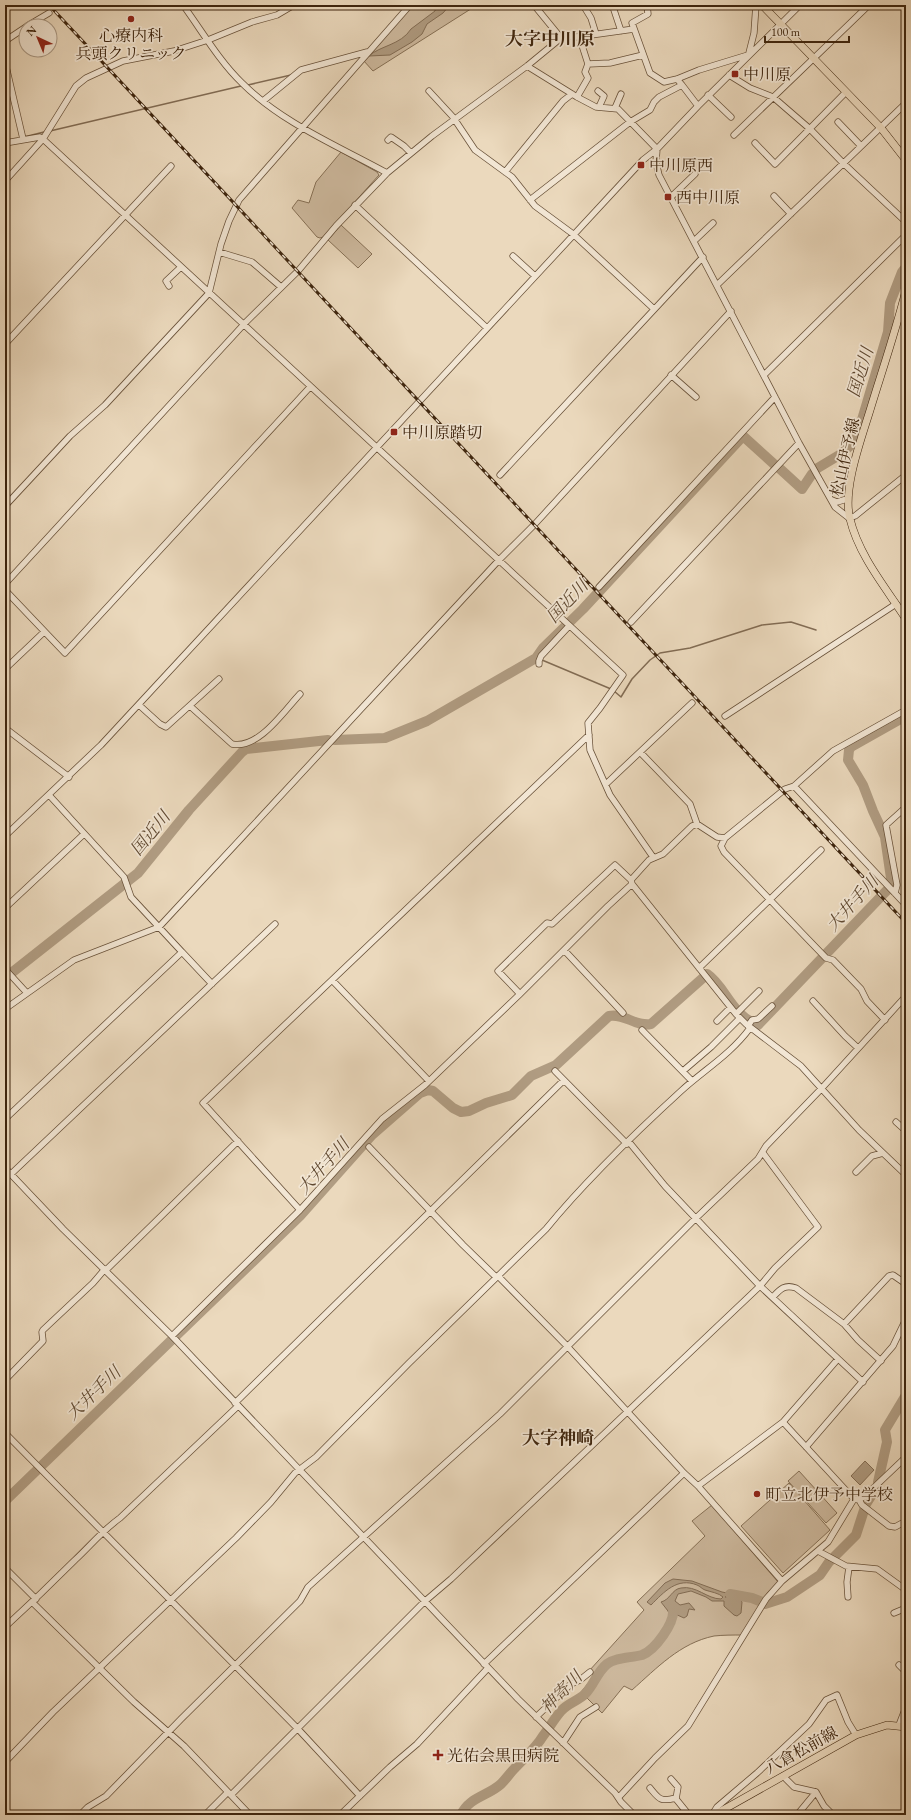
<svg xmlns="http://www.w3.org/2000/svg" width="911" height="1820" viewBox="0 0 911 1820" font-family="'EB Garamond','Noto Serif JP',serif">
<rect width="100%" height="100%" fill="#ebd9bd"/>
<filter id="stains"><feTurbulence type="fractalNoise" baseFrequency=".005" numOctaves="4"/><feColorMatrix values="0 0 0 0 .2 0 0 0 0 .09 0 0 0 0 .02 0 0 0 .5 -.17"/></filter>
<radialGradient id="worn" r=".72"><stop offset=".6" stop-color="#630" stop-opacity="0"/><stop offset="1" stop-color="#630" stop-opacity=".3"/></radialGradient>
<path fill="#ceba9f" stroke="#867056" d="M413,5h64l-104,66 -10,-11z
M341,152l36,20 2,3 -56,62 -3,1 -3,-1 -25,-29 6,-8 11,3 7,-21z
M341,225l31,29 -14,14 -30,-28z
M799,1471l38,42 -11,10 -38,-42z
M789,1483l41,47 -47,43 -42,-47z
M712,1505l66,77 -10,10 -26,43c-9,0 -19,0 -28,1 -34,7 -57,32 -82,54l-8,-4 -22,27 -21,-21 13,-16 -5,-5 55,-61 -7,-8 68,-66 -13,-15z"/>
<path fill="#b09c82" stroke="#826c54" d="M436,5h14l-7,8 -16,11 -5,10 -10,8 -22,13 -21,1c10,-10 32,-11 42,-27l24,-18z
M865,1461l9,9 -14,15 -9,-9z
M673,1579l19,2 30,11 20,4 1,2 -13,-3 -5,2 5,-1 9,2 3,4 -1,11 -4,3 -3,-1 -10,-9v-5h-12l-6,-4 -15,-6 -13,3 -3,7 5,4 9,-2 6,7 -6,-1 -2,7 -3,2 -9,-4 -3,7 -3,-1 1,-3 -2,-6 -7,-9c9,-2 11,-13 20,-14 15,-3 26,11 40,11l2,-2c-4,-4 -12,-5 -18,-7 -3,-1 -5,-4 -8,-5 -20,-8 -33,7 -46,20l-4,-3 18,-19z"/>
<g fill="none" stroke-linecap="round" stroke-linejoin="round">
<path stroke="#826c54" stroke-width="1.5" d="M248,85l43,-10
M50,131l191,-45
M24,137l20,-5
M542,660l69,29
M614,691l7,6 11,-18 18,-19 10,-7 30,-5 72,-23 29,-3 25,8"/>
<path stroke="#b09c82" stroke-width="10" d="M778,467l24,22 10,-15
M816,469l25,-15 15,-14 32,-108 2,-29 12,-31 4,-5
M335,740l50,-2 42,-17 109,-63 7,-10 40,-39 160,-173 32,29
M707,974c19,13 24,41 51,51l134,-140 -7,-48 -12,-26 -10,-26 -15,-25 1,-10 2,-3 55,-31
M5,978l133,-105 51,-63 53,-58 4,-3 82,-9
M878,1482l9,-40 -2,-12 21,-35
M5,1501l295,-285 72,-81 48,-42 8,-3 5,1 20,17 8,4 8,-1 17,-8 26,-8 19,-19 25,-11 53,-49c16,-3 26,11 42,8l53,-47
M730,1594l22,4 10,4
M765,1604l22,-7 33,-22 9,-13 27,-27 10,-31 5,-8
M461,1815c8,-18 27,-19 40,-31 5,-5 9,-11 14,-16 9,-10 21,-20 28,-32 6,-8 11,-17 18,-25 7,-8 17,-10 24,-17 9,-9 12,-22 22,-30 9,-7 24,-6 35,-9 13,-5 33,-32 31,-46"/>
<g stroke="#69523a" stroke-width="7">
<path id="minor" d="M183,5c19,26 36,56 59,78 40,40 96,63 145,90
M534,5l27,33
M583,5l8,13 5,16
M647,5l1,9 -16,9 18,50 14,9 13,-3 22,-9 49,-15
M613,7l8,24
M27,26l22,-13
M579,36l9,28 22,-1 33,-8
M5,41l21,-14
M749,53l5,-20 2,-28
M5,62l18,77
M527,66l50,31 19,10 22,2 39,40
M729,75l21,13 23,9 37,32 33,34 63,59
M682,85l16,21
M429,91l24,26 22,33 37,27 23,29 38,28 81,75
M598,91l6,5 -5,11
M708,95l23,22
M577,97l11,-19 -3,-6 3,-8
M263,101l38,-31 66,-18
M615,108l6,-14
M838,122l23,24
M734,135l135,-130
M388,140l3,-3 13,9 7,7
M5,143l35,-6 3,2 580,536 -23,33 -12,15 2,27 20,45 43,62
M755,143l20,21 71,-72
M657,149l-1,13 3,13 140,268 36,64 14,11 6,-2 51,-41
M505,172l58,-71 9,-7
M5,181l38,-42 33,-53 10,-8 37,-17 51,-10 34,-11 44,-18 25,-7 17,-10
M774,196l17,18
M671,197l24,-23
M530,200l100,-78 20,-12 4,-8 5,-5 23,-12 -5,-6
M355,205l132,123
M694,241l19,-18
M219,252l33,10 29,25
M513,256l22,20
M717,285l189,-182
M169,286l-3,-5 15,-14
M901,310l5,7
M5,344l166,-178
M671,375l25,22
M764,375l142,-140
M500,475l203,-218
M832,500l5,2 10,-3
M5,506l65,-70 35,-31 104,-112 12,-49 8,-23 10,-21 171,-195
M5,584l241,-262 52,-51 38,-45 51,-53 45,-37 95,-70 34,-28 4,-2 12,1 57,-8
M599,587l176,-190
M5,590l60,63 245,-266
M631,622l168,-179
M539,664v-3l2,-5 28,-30
M5,669l39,-37
M139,705l21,19 6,3 53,-48
M190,706l42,38c26,6 52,-33 68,-50
M906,710l-73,41 -39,35 -9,3 -60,49 -8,-1 -20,-13 -5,2 -29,28 -14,6 -18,20 1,4 104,130 10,10 55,42 58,64 47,45
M725,716l171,-112
M5,728l64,49
M640,752l50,52 7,20
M606,784l86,-81
M794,786l112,119
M5,836l96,-91 542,-585 14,-11 41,-43 102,-101
M725,838l-4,8 3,6 102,106 7,2 28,29 6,12 18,19
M895,893l2,-8 -11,-60 20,-18
M5,908l79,-74
M564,950l59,63
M182,952l30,32
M699,968l122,-118
M5,969l22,24
M332,980l96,100
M520,994l-22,-23 49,-48 5,1 63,-59 16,15
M813,1001l32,35 13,12
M5,1009l69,-49 85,-33 340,-367 35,-35 197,-214
M736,1014l23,-23
M717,1021l13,-13
M748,1026l4,-6 6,-1 14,-13
M642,1030l50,51
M555,1071l72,73
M683,1071l28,-24 29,-29
M5,1119l177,-167 -51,-55 -7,-20 -75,-82
M896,1122l10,9
M629,1142l36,44 95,100 103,96
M369,1147l94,98 33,32
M5,1168l58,61 109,107 346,363 97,94 6,9 13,13
M856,1172l16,-16 11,-3
M11,1174l264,-250
M300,1210l-97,-107 386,-368
M106,1270l132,-129
M498,1276l69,70 117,127 14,13 84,95
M773,1297c7,-8 12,-13 23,-9l48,36 45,-48 4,-1 13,9
M844,1324l14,16 23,21
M172,1336l128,-126 82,-91 43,-34 95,-91 88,-88 24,-22
M5,1380l38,-39 -1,-9 1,-2 50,-47 12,-14
M235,1403l328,-322
M783,1422l55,-63
M5,1433l293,296 62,67
M806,1447l87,-101 13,-27
M698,1486l85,-64 71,77 5,1 7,-5 40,-38
M859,1500l3,5 27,21 6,1 11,-6
M818,1551l28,15 31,3 29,21
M5,1568l31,31
M848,1597l-1,-15 2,-15
M32,1602l102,100 50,44 66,69
M894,1613l12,-5
M5,1627c24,-22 47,-44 70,-67 15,-14 28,-30 45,-42l118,-112
M484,1664l200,-191
M899,1665l7,7
M536,1717l35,-33 9,-4 10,-8
M899,1725l7,-18
M563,1743l17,-26 16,-10
M5,1762l48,-50 183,-174 35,-36 24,-29 21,-16 93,-94 137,-134c40,-49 88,-95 135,-138 23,-21 50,-37 69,-63
M783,1776l11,11 22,5 8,14 9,9
M671,1779l7,8 -2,12 13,16
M650,1788c9,11 10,14 26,10
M231,1795l193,-193 27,-23 309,-293 15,-18 43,-41 -55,-74
M619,1797l36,-39 33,-32 78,-127 16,-18 46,-39 26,-43
M80,1815l8,-8 18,-11 75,-77 119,-118 8,-14 192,-173 196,-196 62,-59 8,-13 56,-58 84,-92
M205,1815l23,-23
M340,1815l50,-48 27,-23 71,-76
M712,1815l5,-8 40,-34 52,-49 17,-24 11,-5 11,27 8,13
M797,1815l19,-23"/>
</g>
<g stroke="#3e250e" stroke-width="8">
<path id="major" d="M762,5l119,123 25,32
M906,290c-10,40 -23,78 -35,117 -9,30 -29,82 -21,112 9,37 36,69 56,100
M714,1815l142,-80 31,-10 19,2"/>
</g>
<use href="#minor" stroke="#f2e6d4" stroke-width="5.5"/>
<use href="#major" stroke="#ebd9bd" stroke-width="7"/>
<g stroke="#3e250e" stroke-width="3">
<path id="rail" d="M49,5l857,918"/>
</g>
<use href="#rail" stroke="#f2e6d4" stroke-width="1.5" stroke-dasharray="4.5" stroke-linecap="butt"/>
</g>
<g fill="#8f2418" stroke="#f2e6d4" stroke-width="1.5">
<circle cx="131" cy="19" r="4"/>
<rect x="731" y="70" width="8" height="8" rx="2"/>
<rect x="637" y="161" width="8" height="8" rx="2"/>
<rect x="664" y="193" width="8" height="8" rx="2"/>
<rect x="390" y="428" width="8" height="8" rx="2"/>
<circle cx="757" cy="1494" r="4"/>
<path d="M436 1749h4v4h4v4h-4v4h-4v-4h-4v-4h4z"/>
</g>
<g text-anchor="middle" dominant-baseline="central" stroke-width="3.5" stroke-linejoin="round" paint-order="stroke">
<g font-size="16" fill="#3e250e" stroke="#f2e6d4" text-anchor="start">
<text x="131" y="35" text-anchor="middle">心療内科<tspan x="131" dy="18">兵頭クリニック</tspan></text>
<text x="743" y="74">中川原</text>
<text x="649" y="165">中川原西</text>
<text x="676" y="197">西中川原</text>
<text x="402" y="432">中川原踏切</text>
<text x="765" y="1494">町立北伊予中学校</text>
<text x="447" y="1755">光佑会黒田病院</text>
</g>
<g font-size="16" fill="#3e250e" stroke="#f2e6d4">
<text transform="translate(845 457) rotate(-77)">松山伊予線</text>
<text transform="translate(801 1750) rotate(-29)">八倉松前線</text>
</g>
<g font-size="17" font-style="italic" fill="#604931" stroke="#f2e6d4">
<text transform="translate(860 372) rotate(-73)">国近川</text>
<text transform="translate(567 601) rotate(-47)">国近川</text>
<text transform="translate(150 833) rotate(-51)">国近川</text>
<text transform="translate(852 903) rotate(-48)">大井手川</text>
<text transform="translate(323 1166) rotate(-48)">大井手川</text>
<text transform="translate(93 1393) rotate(-44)">大井手川</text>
<text transform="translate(561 1692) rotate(-46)">神寄川</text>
</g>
<g font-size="18" font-weight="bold" fill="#3e250e" stroke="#f2e6d4">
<text x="550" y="38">大字中川原</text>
<text x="558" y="1437">大字神崎</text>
</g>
</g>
<rect width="911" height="1820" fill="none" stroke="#ebd9bd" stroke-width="20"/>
<rect x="6" y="6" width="899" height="1808" fill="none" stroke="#3e250e" stroke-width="2"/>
<rect x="10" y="10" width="891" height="1800" fill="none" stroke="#3e250e"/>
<g transform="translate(38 38) rotate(316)"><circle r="19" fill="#f2e6d4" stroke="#aa9985"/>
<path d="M0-3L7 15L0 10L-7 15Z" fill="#8f2418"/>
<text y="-6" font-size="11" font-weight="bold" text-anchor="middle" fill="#3e250e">N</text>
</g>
<path d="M765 36v6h84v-6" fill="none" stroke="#3e250e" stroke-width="2"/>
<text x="771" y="36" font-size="12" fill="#3e250e" stroke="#f2e6d4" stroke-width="3" paint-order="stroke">100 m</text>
<rect width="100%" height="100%" filter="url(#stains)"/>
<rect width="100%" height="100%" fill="url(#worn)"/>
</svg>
